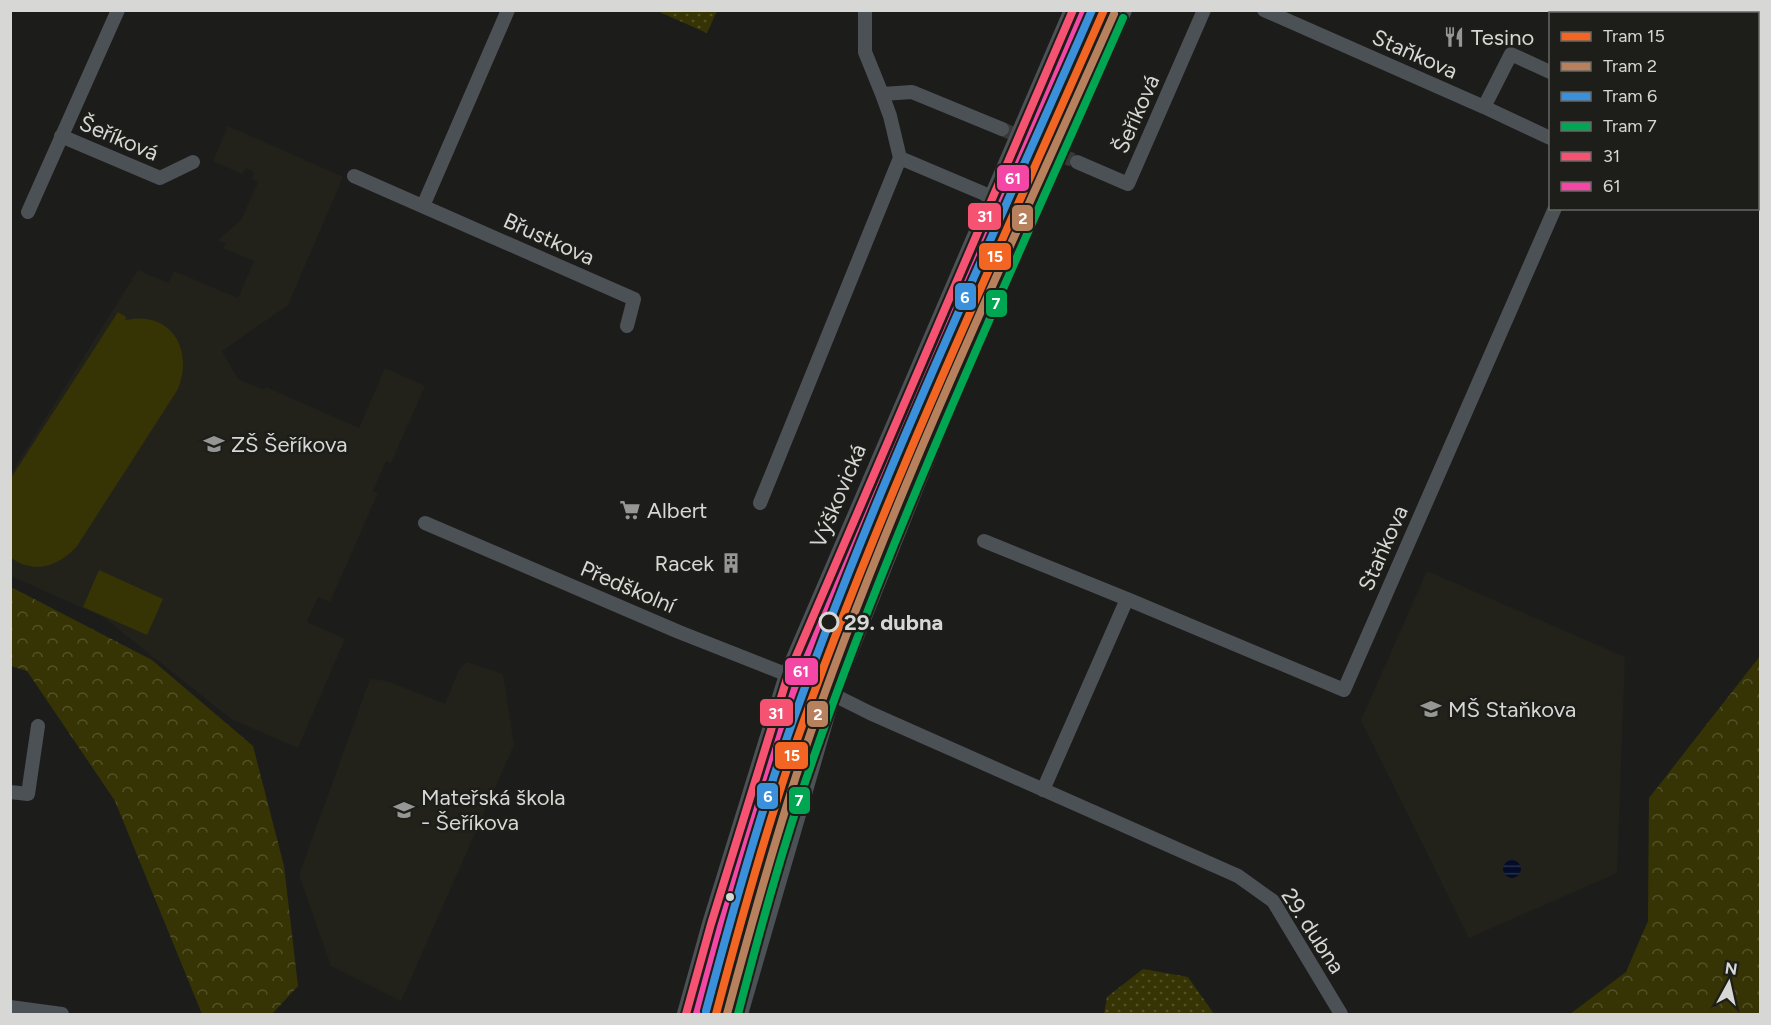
<svg xmlns="http://www.w3.org/2000/svg" width="1771" height="1025" viewBox="0 0 1771 1025" font-family="Figtree,sans-serif">
<defs>
<pattern id="forest-crowns" width="20" height="18" patternUnits="userSpaceOnUse" patternTransform="scale(1.5)"><rect width="20" height="18" fill="#363404"/><path d="M2 6a3 3 0 1 1 6 0M12 15a3 3 0 1 1 6 0" fill="none" stroke="#525128"/></pattern>
<pattern id="park-dots" width="8" height="8" patternUnits="userSpaceOnUse" patternTransform="scale(1.5)"><rect width="8" height="8" fill="#363404"/><path d="M2 2h.1M6 6h.1" fill="none" stroke="#525128" stroke-width="1.8" stroke-linecap="round"/></pattern>
<pattern id="water-rules" width="6" height="5" patternUnits="userSpaceOnUse" patternTransform="scale(1.5)"><rect width="6" height="5" fill="#030d29"/><path d="M0 2.5h6" fill="none" stroke="#273047"/></pattern>
</defs>
<rect width="100%" height="100%" fill="#1c1c1b"/>
<path fill="#22221b" d="M228,126l115,51 -55,128 -66,46 16,28 26,11 2,-3 93,41 26,-60 40,18 -34,77 -5,-2 -13,30 5,2 -48,109 -12,-5 -11,25 38,17 -47,109 -67,-29 -128,-102 -92,-41 -1,-101 128,-205 30,13 6,-12 64,27 16,-37 -31,-13 3,-4 -8,-4 23,-20 17,-38 -6,-3 2,-7 -8,-4 -4,6 -29,-13z
M1427,571l198,86 -8,216 -148,65 -108,-218z
M467,662l36,12 11,71 -113,256 -70,-35 -32,-91 71,-196 17,2 58,23 14,-34z"/>
<path fill="#363404" d="M118,312l8,5 -1,3c46,-10 69,29 53,69l-101,157c-19,21 -42,28 -66,12v-80z
M99,570l64,29 -16,36 -64,-28z"/>
<path fill="url(#forest-crowns)" d="M11,587l141,73 101,86 31,120 14,120 -26,28h-70l-87,-213 -88,-130 -16,-5z
M1760,656v358h-190l56,-42 22,-51 1,-123z"/>
<path fill="url(#park-dots)" d="M657,11h60l-10,22z
M1143,969l45,8 26,37h-110l3,-17z"/>
<path fill="url(#water-rules)" d="M1503 869a9 9 0 1 1 18 0a9 9 0 1 1-18 0Z"/>
<g fill="none" stroke-linecap="round" stroke-linejoin="round">
<path stroke="#383837" stroke-width="14" stroke-dasharray="14 7" stroke-linecap="butt" d="M1002,129l75,33"/>
<path stroke="#4c5156" stroke-width="14" d="M865,10v42l17,42 30,-2 90,37
M1264,10l220,97 66,31
M1484,107l27,-53 39,18
M61,136l99,42 33,-16
M900,158l92,39
M1077,162l51,22 76,-174
M354,176l280,123 -7,27
M423,206l85,-196
M28,212l90,-202
M760,503l140,-345 -10,-42 -8,-22
M425,523l254,109 137,54 54,27 368,163 35,25 68,113
M984,541l143,58
M1043,790l84,-191 217,91 211,-482
M10,792l18,2 10,-68
M10,1007l52,7"/>
<path stroke="#4c5156" stroke-width="18" d="M686,1014l25,-90 77,-249 285,-665
M739,1014l93,-320 116,-290 175,-394"/>
<g stroke="#1d1d1a" stroke-width="12">
<path id="bus-1" d="M686,1014l25,-90 77,-249 285,-665"/>
</g>
<g stroke="#1d1d1a" stroke-width="12">
<path id="bus-2" d="M697,1014l24,-87 77,-248 285,-665"/>
</g>
<use href="#bus-1" stroke="#f65372" stroke-width="8"/>
<use href="#bus-2" stroke="#f346a5" stroke-width="8"/>
<g stroke="#1d1d1a" stroke-width="12">
<path id="tram-1" d="M716,1014c23,-87 47,-174 76,-260 89,-254 204,-497 312,-744"/>
</g>
<g stroke="#1d1d1a" stroke-width="12">
<path id="tram-2" d="M727,1014c23,-85 46,-169 74,-253 86,-255 204,-501 313,-747"/>
</g>
<g stroke="#1d1d1a" stroke-width="12">
<path id="tram-3" d="M706,1011c23,-87 47,-173 76,-259 87,-253 203,-496 310,-742"/>
</g>
<g stroke="#1d1d1a" stroke-width="12">
<path id="tram-4" d="M738,1014c22,-84 45,-169 74,-252 88,-254 203,-498 311,-744"/>
</g>
<use href="#tram-1" stroke="#f26522" stroke-width="8"/>
<use href="#tram-2" stroke="#b6815c" stroke-width="8"/>
<use href="#tram-3" stroke="#3a90db" stroke-width="8"/>
<use href="#tram-4" stroke="#00a651" stroke-width="8"/>
</g>
<defs>
<g id="restaurant-bare" transform="scale(1.62)"><path d="M-5-6h1v4h1v-4h1v4h1v-4h1v5L-1.5 .5V6h-2V.5L-5-1ZM5-6V6H3V1.5H1.5Q1.5-4 5-6Z" fill="#969694" stroke="#1d1d1a" stroke-width="2.5" paint-order="stroke"/></g>
<g id="school-bare" transform="scale(1.62)"><path d="M0-5L7-2L0 1L-7-2ZM-4 1L0 2.5L4 1V4Q0 6-4 4Z" fill="#969694" stroke="#1d1d1a" stroke-width="2.5" paint-order="stroke"/></g>
<g id="supermarket-bare" transform="scale(1.62)"><path d="M-6-5.5h2.5l.6 2H6L4.5 2H-2.5L-4.4-4H-6ZM-1.5 3.2a1.3 1.3 0 1 0 .1 0ZM3 3.2a1.3 1.3 0 1 0 .1 0Z" fill="#969694" stroke="#1d1d1a" stroke-width="2.5" paint-order="stroke"/></g>
<g id="building-bare" transform="scale(1.62)"><path d="M-4-6H4V6H1V3H-1V6H-4ZM-2.5-4.3h1.7v1.8h-1.7ZM.8-4.3h1.7v1.8H.8ZM-2.5-1h1.7V.8h-1.7ZM.8-1h1.7V.8H.8Z" fill="#969694" stroke="#1d1d1a" stroke-width="2.5" paint-order="stroke"/></g>
</defs>
<g fill-rule="evenodd">
<use href="#restaurant-bare" x="1454" y="37"/>
<use href="#school-bare" x="214" y="444"/>
<use href="#supermarket-bare" x="630" y="510"/>
<use href="#building-bare" x="731" y="563"/>
<use href="#school-bare" x="1431" y="709"/>
<use href="#school-bare" x="404" y="810"/>
</g>
<circle fill="#1d1d1a" stroke="#d7d7d5" stroke-width="3" cx="829" cy="622" r="9"/>
<circle fill="#d7d7d5" stroke="#1d1d1a" stroke-width="2" cx="730" cy="897" r="5"/>
<g text-anchor="middle" dominant-baseline="central" stroke-width="5" stroke-linejoin="round" paint-order="stroke">
<g font-size="22" fill="#d7d7d5" stroke="#1d1d1a" text-anchor="start">
<text x="1471" y="37">Tesino</text>
<text x="231" y="444">ZŠ Šeříkova</text>
<text x="647" y="510">Albert</text>
<text x="714" y="563" text-anchor="end">Racek</text>
<text x="1448" y="709">MŠ Staňkova</text>
<text x="421" y="797">Mateřská škola<tspan x="421" dy="25">- Šeříkova</tspan></text>
</g>
<g font-size="22" fill="#d7d7d5" stroke="#1d1d1a">
<text transform="translate(1415 54) rotate(24)">Staňkova</text>
<text transform="translate(1136 114) rotate(-66)">Šeříková</text>
<text transform="translate(119 138) rotate(23)">Šeříková</text>
<text transform="translate(549 239) rotate(24)">Břustkova</text>
<text transform="translate(838 496) rotate(-67)">Výškovická</text>
<text transform="translate(1383 548) rotate(-66)">Staňkova</text>
<text transform="translate(628 587) rotate(23)">Předškolní</text>
<text transform="translate(1313 931) rotate(57)">29. dubna</text>
</g>
<g font-size="22" font-weight="bold" fill="#d7d7d5" stroke="#1d1d1a" text-anchor="start">
<text x="844" y="622">29. dubna</text>
</g>
</g>
<g stroke="#1d1d1a" stroke-width="2">
<rect x="996" y="164" width="34" height="28" rx="6" fill="#f346a5"/>
<rect x="967" y="202" width="35" height="29" rx="6" fill="#f65372"/>
<rect x="1011" y="204" width="23" height="28" rx="6" fill="#b6815c"/>
<rect x="978" y="242" width="34" height="29" rx="6" fill="#f26522"/>
<rect x="954" y="282" width="23" height="29" rx="6" fill="#3a90db"/>
<rect x="985" y="289" width="23" height="29" rx="6" fill="#00a651"/>
<rect x="784" y="657" width="35" height="29" rx="6" fill="#f346a5"/>
<rect x="759" y="698" width="35" height="29" rx="6" fill="#f65372"/>
<rect x="806" y="700" width="23" height="28" rx="6" fill="#b6815c"/>
<rect x="774" y="741" width="35" height="29" rx="6" fill="#f26522"/>
<rect x="756" y="782" width="23" height="28" rx="6" fill="#3a90db"/>
<rect x="788" y="786" width="23" height="29" rx="6" fill="#00a651"/>
</g>
<g font-size="16" text-anchor="middle" font-weight="bold" fill="#fff">
<text x="1013" y="184">61</text>
<text x="985" y="222">31</text>
<text x="1023" y="224">2</text>
<text x="995" y="262">15</text>
<text x="965" y="303">6</text>
<text x="996" y="309">7</text>
<text x="801" y="677">61</text>
<text x="776" y="719">31</text>
<text x="818" y="720">2</text>
<text x="792" y="761">15</text>
<text x="768" y="802">6</text>
<text x="799" y="806">7</text>
</g>
<rect width="1771" height="1025" fill="none" stroke="#d7d7d5" stroke-width="24"/>
<rect x="1549" y="12" width="210" height="198" fill="#1d1d1a" stroke="#676765" stroke-width="1.5"/>
<rect x="1561" y="32" width="30" height="9" fill="#f26522" stroke="#676765" stroke-width="1.5"/>
<text x="1603" y="42" font-size="18" fill="#d7d7d5">Tram 15</text>
<rect x="1561" y="62" width="30" height="9" fill="#b6815c" stroke="#676765" stroke-width="1.5"/>
<text x="1603" y="72" font-size="18" fill="#d7d7d5">Tram 2</text>
<rect x="1561" y="92" width="30" height="9" fill="#3a90db" stroke="#676765" stroke-width="1.5"/>
<text x="1603" y="102" font-size="18" fill="#d7d7d5">Tram 6</text>
<rect x="1561" y="122" width="30" height="9" fill="#00a651" stroke="#676765" stroke-width="1.5"/>
<text x="1603" y="132" font-size="18" fill="#d7d7d5">Tram 7</text>
<rect x="1561" y="152" width="30" height="9" fill="#f65372" stroke="#676765" stroke-width="1.5"/>
<text x="1603" y="162" font-size="18" fill="#d7d7d5">31</text>
<rect x="1561" y="182" width="30" height="9" fill="#f346a5" stroke="#676765" stroke-width="1.5"/>
<text x="1603" y="192" font-size="18" fill="#d7d7d5">61</text>
<g transform="translate(1729 983) rotate(8)" stroke="#1d1d1a" stroke-width="4.5" paint-order="stroke">
<path d="M0-4.5L10 22L0 15L-10 22Z" fill="#d7d7d5"/>
<text y="-9" font-size="16" font-weight="bold" text-anchor="middle" fill="#d7d7d5">N</text>
</g>
</svg>
